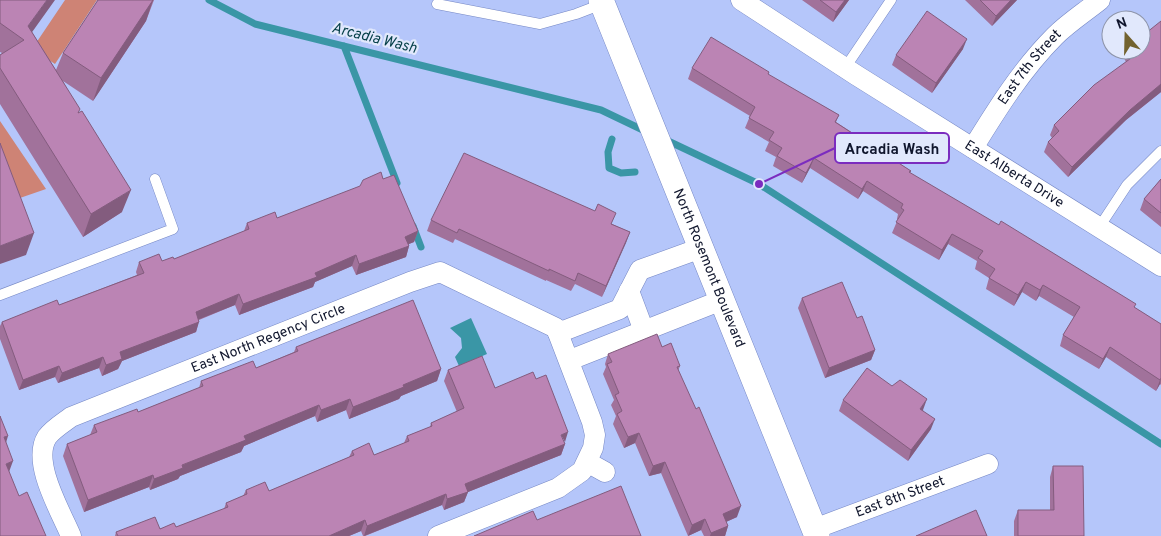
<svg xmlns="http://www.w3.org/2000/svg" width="1161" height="536" viewBox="0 0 1161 536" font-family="Overpass,sans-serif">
<rect width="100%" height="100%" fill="#b5c6fa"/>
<path fill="#ce8375" d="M65,0h32l-42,64 -23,-15z
M0,121l46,68 -29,10 -17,-40z"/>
<path fill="#3a96a6" d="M471,318l16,36 -28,12 -4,-9 7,-9 -1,-10 -11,-10z"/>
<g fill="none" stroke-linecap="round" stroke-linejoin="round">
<path stroke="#3a96a6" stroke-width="7" d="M209,0l46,24 346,86 46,22
M344,46l53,137
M612,139l-4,13 1,16 12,5 14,-1
M666,140l93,44 402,260
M413,226l8,21"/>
<g stroke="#7587c4" stroke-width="11">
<path id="service" d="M437,4l103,20 36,-10 26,-10
M845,68l46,-68
M1100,226l27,-41 34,-34
M0,295l173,-66 -18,-50"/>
</g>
<g stroke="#7587c4" stroke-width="21">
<g id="minor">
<path id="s1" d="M741,0l115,75 305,191"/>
<path id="s2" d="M973,148c24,-39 49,-79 82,-112 13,-13 30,-24 45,-36"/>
<path d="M629,291l15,40"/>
<path d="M558,333l62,-24 20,-39 61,-22"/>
<path d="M570,360l152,-60"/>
<path d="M587,462l18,10"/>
<path id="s3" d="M814,529l174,-65"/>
<path id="s4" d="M71,536c-10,-24 -40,-74 -24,-99 6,-8 16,-14 24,-20l339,-135 30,-10 116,56 36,94 3,13 -2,13 -11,23 -24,17 -120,48"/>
</g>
</g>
<g stroke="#7587c4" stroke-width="26">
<g id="tertiary">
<path id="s5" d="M601,0l216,536"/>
</g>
</g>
<use href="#service" stroke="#fff" stroke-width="10"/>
<use href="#minor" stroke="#fff" stroke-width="20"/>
<use href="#tertiary" stroke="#fff" stroke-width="25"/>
</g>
<path fill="#a1729b" d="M0,0l32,32 24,38 7,-17 35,-53h56l-8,21 -53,80 -30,-20 16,31 43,100 -39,25 -83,-133v-49l2,-2 -2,-1z
M802,0h47l-16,22z
M965,0h52l-25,26z
M1161,21v71l-35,28 -58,57 -24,-25 4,-10 4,-4 -2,-3 4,-10 72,-63 -2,-4 3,-8h14z
M963,49l-31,44 -40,-28 4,-10z
M692,68l77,4 -1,3 71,40 -3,7 75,49 -1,2 251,151v61l-1,-1 -4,7 -50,-34 -7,12 -39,-23 3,-11 11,-18 -35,-21 -3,5 -14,-9 -8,14 -28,-17 3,-11 -14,-9 2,-8 -29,-17 -9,16 -47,-27 6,-14h-1l1,-5 -35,-23 -5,8 -48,-31 -8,15 -29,-17 3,-9 -11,-6 4,-9 -24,-14 5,-12 -62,-37z
M383,179l35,52 -4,11 -5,2v2l-3,11 -50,18 -4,-9 -37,16 -2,5 -74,28 -4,-10 -36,15 -3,12 -74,29 -4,8 -16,7 -3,-8 -41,15 -3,-6 -36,13 -19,-51v-13l2,-4 57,-17 78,-30 -1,-3 3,-10 23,-1 12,-2 70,-28 3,-8 30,-5z
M1161,179v48l-21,-17 4,-11z
M595,211l17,13 18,8 -28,65 -27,-13 -4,7 -25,-11v1l-91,-42 -2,4 -26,-12 4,-11z
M802,298l55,20 18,32 -4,10 -46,18 -27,-70z
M296,347l145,22 -4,12 -36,15 -2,3 -50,20 -3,-9 -29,12 -2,-6 -71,30 -3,6 -61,24 -2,3 -28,11 -1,-3 -65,25 -21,-56 4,-12 23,-9 4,-10 44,-13 61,-24 2,-7 55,-13 38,-16z
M662,347l18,19 -2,5 59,146 -11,5 2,4 -3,10h-21l-3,-6 -13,6 -27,-63 -12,3 -14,-33 -11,5 -11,-24 3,-8 -5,-11 3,-5 -11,-26 3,-7 -1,-3 3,-10z
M448,370l47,18 69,54 1,2 -4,11 -93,37 -4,10 -20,8 -2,-5 -77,31h-2l-2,-5 -12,5h-234l1,-4 60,-5 48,-18 2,-6 17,-7 3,-6 23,1 80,-34 3,-6 22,4 30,-12 3,-7 23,-9 1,-4 26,-11 -13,-31z
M843,400l80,10 8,19 -23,32 -69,-50z
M1053,466l31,70h-70v-15l4,-11h32v-33z"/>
<path fill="#835c7e" d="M47,0h8l-35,49 8,-23z
M153,0l-7,21 -53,80 8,-23z
M845,0h4l-16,22 3,-10z
M1011,0h6l-25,26 4,-10z
M967,39l-4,10 -31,44 4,-10z
M1161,84v8l-35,28 -58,57 4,-10 58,-57z
M814,158l-4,10 -8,15 4,-10z
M867,181l-4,10 -5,8 4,-10z
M131,190l-9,22 -39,25 8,-23z
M418,231l-4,11 -13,5 4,-10z
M630,232l-4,11 -24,54 4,-11z
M34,233l-8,22 -26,9v-18z
M952,234l-4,10 -9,16 3,-10z
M409,246l-3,11 -50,18 3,-11z
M356,255l-4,11 -37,16 -2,5 -74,28 4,-11z
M1026,282l-4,10 -8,14 4,-11z
M1043,285l-4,11 -3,5 4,-11z
M239,294l-4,11 -43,17 4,-10z
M199,322l-3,10 -74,29 -4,8 -16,7 4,-11 14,-13z
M1110,347l-4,10 -7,12 4,-10z
M875,350l-4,10 -46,18 4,-10z
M103,357l-4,11 -41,15 4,-10z
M59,366l-4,11 -36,13 4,-10z
M441,369l-4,12 -36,15 -2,3 -50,20 4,-12 50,-22z
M1161,378l-1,6 -4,7 4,-11z
M350,399l-4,11 -29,12 4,-12z
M927,399l-4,11 -7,9 4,-10z
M319,405l-4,11 -71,30 -3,6 -61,24 -2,3 -28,11 4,-11 90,-43z
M935,419l-4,10 -23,32 3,-11z
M568,432l-3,10 -4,-7z
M639,433l-4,10 -11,5 4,-11z
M8,436l-3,10 -1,-9z
M565,444l-4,11 -93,37 -4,10 -20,8 3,-11 18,-15z
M13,461l-4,11 -3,-8z
M665,462l-4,11 -12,3 4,-10z
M153,475l-4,12 -65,25 4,-12z
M446,494l-4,11 -78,31 3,-10z
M741,506l-4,11 -18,8 4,-11z
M705,519l-4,11 -13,6 4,-11z
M365,520l-4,11 -12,5h-20z
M728,526l-3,10h-15l1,-3z"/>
<path fill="#bb84b4" stroke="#835c7e" d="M0,0h47l-19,26 52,83 -2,4 4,-2 49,79 -40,24 -91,-146v-13l24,-15 -24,-17z
M98,0h55l-52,78 -38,-25z
M820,0h25l-9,12z
M980,0h31l-15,16z
M927,11l40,28 -31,44 -40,-28z
M1161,21v63l-31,26 -58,57 -24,-25 11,-11 -5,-6 40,-40 40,-29 -5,-6h12v-13z
M711,37l58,35 -1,2 71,41 -4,7 76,49 -2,1 90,53 2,-4 135,83 -2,3 27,17v54l-1,2 -50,-33 -7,12 -40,-24 17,-28 -37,-22 -3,5 -14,-8 -8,13 -29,-17 6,-9 -17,-11 5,-7 -31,-17 -10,16 -46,-28 8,-12 -3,-2 2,-4 -36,-23 -5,8 -48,-31 -8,15 -29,-17 5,-8 -13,-8 5,-8 -25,-14 6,-11 -63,-39z
M0,143l34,90 -34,13z
M464,153l131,58 3,-7 18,9 -5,11 19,8 -24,54 -28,-13 -3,8 -26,-12v2l-90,-42 -2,4 -26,-13z
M381,172l2,7 11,-4 24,56 -13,6 4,9 -50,18 -3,-9 -41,18 2,4 -74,27 -4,-10 -43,18 3,10 -79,30 2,7 -16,6 -3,-8 -41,16 -3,-7 -36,14 -21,-58 55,-22 2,5 85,-32 -5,-11 20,-8 3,7 11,-4 1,2 75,-30 -2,-6 28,-11 2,6 83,-32 3,-6z
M1161,179v34l-17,-14z
M842,282l15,36 5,-2 13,34 -46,18 -27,-70z
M413,300l28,69 -38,16 1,2 -51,20 -3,-8 -29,11 -2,-5 -75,31 2,4 -64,25 1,3 -29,11 -1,-4 -65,25 -21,-56 30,-12 -3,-7 43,-16 1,3 65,-26 -2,-5 52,-20 3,7 42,-17 -2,-4z
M657,334l5,13 9,-4 9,23 -3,1 19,42 3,-2 42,99 -18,8 5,12 -17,7 -6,-14 -13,6 -27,-63 -12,4 -14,-33 -11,4 -11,-23 5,-3 -7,-16 4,-2 -12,-29 5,-2 -4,-8z
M482,356l13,32 38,-16 3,7 10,-4 22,57 -7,3 4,9 -100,40 3,8 -21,7 -1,-5 -79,32 -2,-6 -36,16h-211l-2,-4 39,-15 5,12 14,-6 2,4 52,-20 -2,-4 21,-9 -1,-4 19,-8 4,9 85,-36 -2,-4 17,-8 5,12 35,-14 -2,-5 25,-10 -1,-3 33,-15 -16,-38z
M867,368l25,18 8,-6 27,19 -7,10 15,10 -24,31 -68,-50z
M0,416l8,20 -4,1 9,24 -7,3 13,32 8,-4 19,44h-46z
M1053,466h30l1,70h-66v-26h36z
M621,486l20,50h-167l59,-25 4,9z
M976,510l11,26h-71z"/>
<g text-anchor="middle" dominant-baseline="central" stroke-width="4.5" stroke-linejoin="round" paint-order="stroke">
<g font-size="14" fill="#10162d" stroke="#e1e8fc">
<text stroke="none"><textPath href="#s2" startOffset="99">East 7th Street</textPath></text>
<text stroke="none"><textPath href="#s1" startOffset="324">East Alberta Drive</textPath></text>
<text stroke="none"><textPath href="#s5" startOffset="289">North Rosemont Boulevard</textPath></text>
<text stroke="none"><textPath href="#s4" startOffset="349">East North Regency Circle</textPath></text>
<text stroke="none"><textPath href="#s3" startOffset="92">East 8th Street</textPath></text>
</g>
<g font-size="15" font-style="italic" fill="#053f48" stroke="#e1e8fc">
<text transform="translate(374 39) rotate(14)">Arcadia Wash</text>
</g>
</g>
<path fill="none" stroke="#7b2cbf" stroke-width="2" d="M759 184L835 148"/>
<circle fill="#7b2cbf" stroke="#e1e8fc" stroke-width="2" cx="759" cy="184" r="5"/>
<rect fill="#e1e8fc" stroke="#7b2cbf" stroke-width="2" x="835" y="133" width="114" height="30" rx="5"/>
<g font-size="15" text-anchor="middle" font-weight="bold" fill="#10162d">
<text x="892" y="154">Arcadia Wash</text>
</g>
<g transform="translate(1126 35) rotate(340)"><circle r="24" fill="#e1e8fc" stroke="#8d94a9"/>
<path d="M0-4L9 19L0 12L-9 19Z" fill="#72622f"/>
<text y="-8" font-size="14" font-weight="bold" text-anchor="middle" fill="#10162d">N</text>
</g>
</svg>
